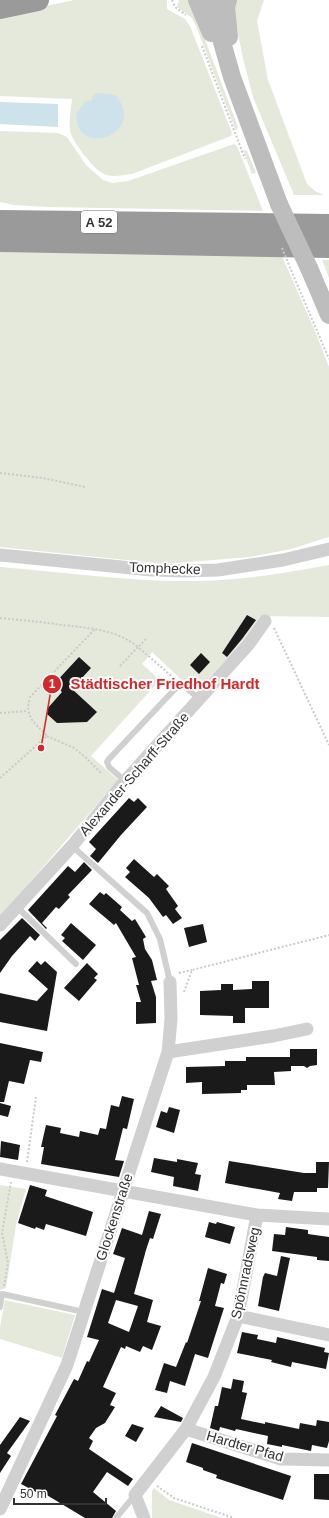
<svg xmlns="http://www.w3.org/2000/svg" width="329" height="1518" viewBox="0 0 329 1518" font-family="Arial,sans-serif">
<rect width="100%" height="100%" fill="#fff"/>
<path fill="#e4e9dc" d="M74,0h93v9l18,10 5,7 42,107 -1,3 -99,38c-9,1 -19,4 -28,0 -10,-4 -29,-30 -33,-40 -3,-8 0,-26 1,-35l-72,-3v-80z
M179,0h11l48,127 -2,4 -40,-105 -4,-8 -15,-11z
M231,0h33l-7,21 11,59 39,104 8,7 9,4h-30l-41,-98 -10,-39z
M0,131l58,2 9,4 19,28 17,15 9,3 16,-2 106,-37 3,2 26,65 -215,-4 -34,-2 -14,-3z
M243,150l4,1 9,22 -4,1z
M0,252l281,2 34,77 14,36v170l-38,12 -41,8 -85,7 -165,-17z
M322,260h7v18z
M329,565v52l-69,-1 -18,26 -43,47 -10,-2 -37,-35 -10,12 18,16 -69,76 27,24 -118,137v-350c64,5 129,15 194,14 45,0 91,-8 135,-16z
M0,1185l26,4 -10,36 -10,63 -6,2z
M5,1300l70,15 -13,43 -62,-19v-12z
M154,1488l15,12 53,18h-70v-27z"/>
<path fill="#cde2ea" d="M97,93l18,2c34,37 -38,66 -39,19l9,-12 7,-2 1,-5z
M0,102l58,2v23l-58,-3z"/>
<path fill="#1a1a1a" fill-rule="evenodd" d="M247,615l9,5 -14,19 -15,18 -5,-4z
M201,653l9,9 -11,12 -9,-9z
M79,657l12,11 -19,21 25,23 -10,10 -30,1 -10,-9v-5l15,-17 -8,-8z
M129,798l5,4 4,-4 9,9 -26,28 -23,28 -8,-7 6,-7 -7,-7z
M134,859l20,18 3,-3 12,12 -3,3 12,17 -3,3 7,9 -9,6 -7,-9 -3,2 -14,-19 -24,-21 5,-5 -4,-4z
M84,862l8,8 -24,25 2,2 -11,12 -3,-2 -14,16 5,5 -1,1 -18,-19 40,-44 7,6z
M100,892l4,3 2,-2 16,14 -2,3 12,11 3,-2 11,18 -3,2 2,10 7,11 5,20 -6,1 5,16v26l-20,1v-22h5l-5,-17h3l-7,-27 4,-1 -20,-34 -2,2 -25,-21z
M22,918l18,17 -5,6 -5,-5 -18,20 -12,17v-33z
M71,923l25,22 -13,15 -21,-19 3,-3 -4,-3z
M203,924l4,18 -18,5 -5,-19z
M37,961l4,4 4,-4 12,11 -10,59 -47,-9v-29l37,8 11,-12 -20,-18z
M87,963l11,11 -4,4 3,2 -18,21 -15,-13z
M252,981h17v27h-24v15h-12v-7l-33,-1v-24l21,-1v-6h12v6l19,-1z
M0,1043l43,9 -2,10 -11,-2 -6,24 -15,-3 -5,21h-4z
M290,1049h27v16l-7,1 -3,2 -3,-2h-13v5l-17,1 1,13h-28v5h-6v3l-39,1v-12l-16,1v-16l39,-1v-5h21v-4h44z
M122,1096l12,3 -7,30 -4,-1 -8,32 9,1 -5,16 -78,-13 3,-17h-3l5,-22 15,3 -1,5 19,4 1,-6 18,4 2,-7 6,1 5,-24 8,2z
M0,1103l11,3 -3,11 -8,-2z
M169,1107l11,3 -6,23 -18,-6 5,-16 6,2z
M1,1141l19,4 -2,15 -18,-3z
M154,1158l23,4v-3l21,4 -3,11 6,1 -3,16 -25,-5 1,-9 -23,-5z
M229,1161l75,12h12v-11h13l-1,26h-11v4h-23l-2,9 -14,-2 2,-6 -55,-10z
M30,1185l17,5 -2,6 48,16 -7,24 -40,-12 -2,6 -8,-3 -1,2 -17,-6z
M149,1211l12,3 -8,25 -3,-1 -4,12 -12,44 19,6 -6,22 14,4 -9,24 -9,-4 -3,6 -14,-6 -1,3 -4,-2 -18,40 13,6 -6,12 5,2 -10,16 -9,5 -7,10 4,3 -4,8 44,30 -5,7 -21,-14 -14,20 23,19 -4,7h-27l-45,-27 -2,2 -17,-9 36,-68 -2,-1 19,-36 4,2 9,-20 2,1 10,-22 -12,-3 15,-48 12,4 11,-35 -12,-4 9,-26 20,7zM116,1300l22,6 -9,26 -21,-9z
M209,1222l7,2 1,-2 18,5 -5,17 -25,-7z
M286,1227l22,3v4l21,3v24l-12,-1v-3l-45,-6 2,-17 11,1z
M281,1256l9,2 -11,53 -21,-5 5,-29 2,-4 12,3z
M208,1268l19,6 -3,10 -3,-1 -6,23 9,2 -16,50 -13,-4 -10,32 -15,-5 -3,12 -12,-3 9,-27 12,4 10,-25 1,1 14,-42h-2z
M242,1332l16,3 -1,4 19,4 1,-6 48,11 -1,4 5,1 -3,16 -34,-7 -1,5 -20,-5 1,-2 -35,-7z
M233,1379l11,2 -2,11 5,1 -6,26 24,5v-2l34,7 1,-6 16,3 1,-6 12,2v19l-2,7 -15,-3 -1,6 -29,-6v2l-15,-3 1,-8 -32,-7 -1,2 -15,-4 -1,4 -9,-3 5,-22h3l4,-19 9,2z
M161,1406l22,12 -2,4 -27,-5z
M20,1417l10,4 -23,32 4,3 -11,17v-28z
M132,1424l12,4 -8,14 -11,-6z
M192,1443l99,33 -8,24 -67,-22 1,-3 -14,-5v-2l-17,-6z
M314,1474h15v26l-15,-1z"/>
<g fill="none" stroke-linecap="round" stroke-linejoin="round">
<path stroke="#cacaca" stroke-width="2" stroke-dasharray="2 2" stroke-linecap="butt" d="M172,0l3,7 11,8
M202,46l43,113
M291,270l38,89
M0,473l43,5 42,9
M0,618c21,2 41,4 62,7 26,3 54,4 76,22l9,-9
M274,628l55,117
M120,666l18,-19 37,32
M0,713l27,-2
M47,736l27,12 10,8 17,17
M0,778l47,-42c-13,-14 -23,-19 -17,-39l65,-68
M179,973l13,-3
M184,992l8,-22 137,-35
M27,1162l9,-65
M4,1286l4,-23 -6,-30 9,-51
M157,1486l17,12 60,20"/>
<path stroke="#d0d0d0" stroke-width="6" d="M125,781l-16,-14 -2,-5 2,-3 65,-69 8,-5 18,14
M72,846l75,67 13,26 10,43
M17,907l59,57
M0,1307l2,-13 82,18
M116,1518l19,-23"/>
<path stroke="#d0d0d0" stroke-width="13" d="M0,555l152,15 32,1 34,-1 65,-10 46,-11
M0,925l72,-79 53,-65 123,-136 17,-24
M168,1052l3,-33 -1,-37
M0,1169l257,46 72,4
M238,1316l91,19
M186,1429l95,30 48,1
M0,1509l67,-144 101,-313 105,-16 34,-7
M144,1518l-9,-23 51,-66 28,-52 24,-61 19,-101"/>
<path stroke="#bdbdbd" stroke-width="18" d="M197,0l14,33
M210,0l22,77 47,127
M228,0l-2,7 3,30
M309,268l20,47"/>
<path stroke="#9a9a9a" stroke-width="22" d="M0,8l38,-8
M0,221l329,4
M0,241l329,6"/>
<path stroke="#cacaca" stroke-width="2" stroke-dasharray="2 2" stroke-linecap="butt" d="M282,248l9,22"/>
<path stroke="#bdbdbd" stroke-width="18" d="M279,204l30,64"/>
</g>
<g text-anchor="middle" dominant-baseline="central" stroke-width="4" stroke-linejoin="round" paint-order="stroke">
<rect fill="#fff" stroke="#707070" stroke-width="1" x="81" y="211" width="36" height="22" rx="3"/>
<g font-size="13" font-weight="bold" fill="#333">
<text x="99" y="222">A 52</text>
</g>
<g font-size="14" fill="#333" stroke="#fff">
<text transform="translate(165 568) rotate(2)">Tomphecke</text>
<text transform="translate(134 774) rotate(-49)">Alexander-Scharff-Straße</text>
<text transform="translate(114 1217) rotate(-72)">Glockenstraße</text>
<text transform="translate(245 1273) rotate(-78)">Spönnradsweg</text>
<text transform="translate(245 1446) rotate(16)">Hardter Pfad</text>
</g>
</g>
<path fill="none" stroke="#d62828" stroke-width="1.5" d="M41 748L52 684"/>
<g fill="#d62828" stroke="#fff" stroke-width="1.5">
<circle cx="41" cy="748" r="4"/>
<circle cx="52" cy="684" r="10"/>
</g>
<g font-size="12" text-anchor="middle" font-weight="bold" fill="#fff">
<text x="52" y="688">1</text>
</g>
<g font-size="15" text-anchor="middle" font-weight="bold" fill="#d62828" stroke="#fff" stroke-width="4" stroke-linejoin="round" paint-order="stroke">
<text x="165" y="689">Städtischer Friedhof Hardt</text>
</g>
<path d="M14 1498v6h92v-6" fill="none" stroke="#333333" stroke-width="2"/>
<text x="20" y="1498" font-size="12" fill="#333333" stroke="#ffffff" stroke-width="3" paint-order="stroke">50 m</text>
</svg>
